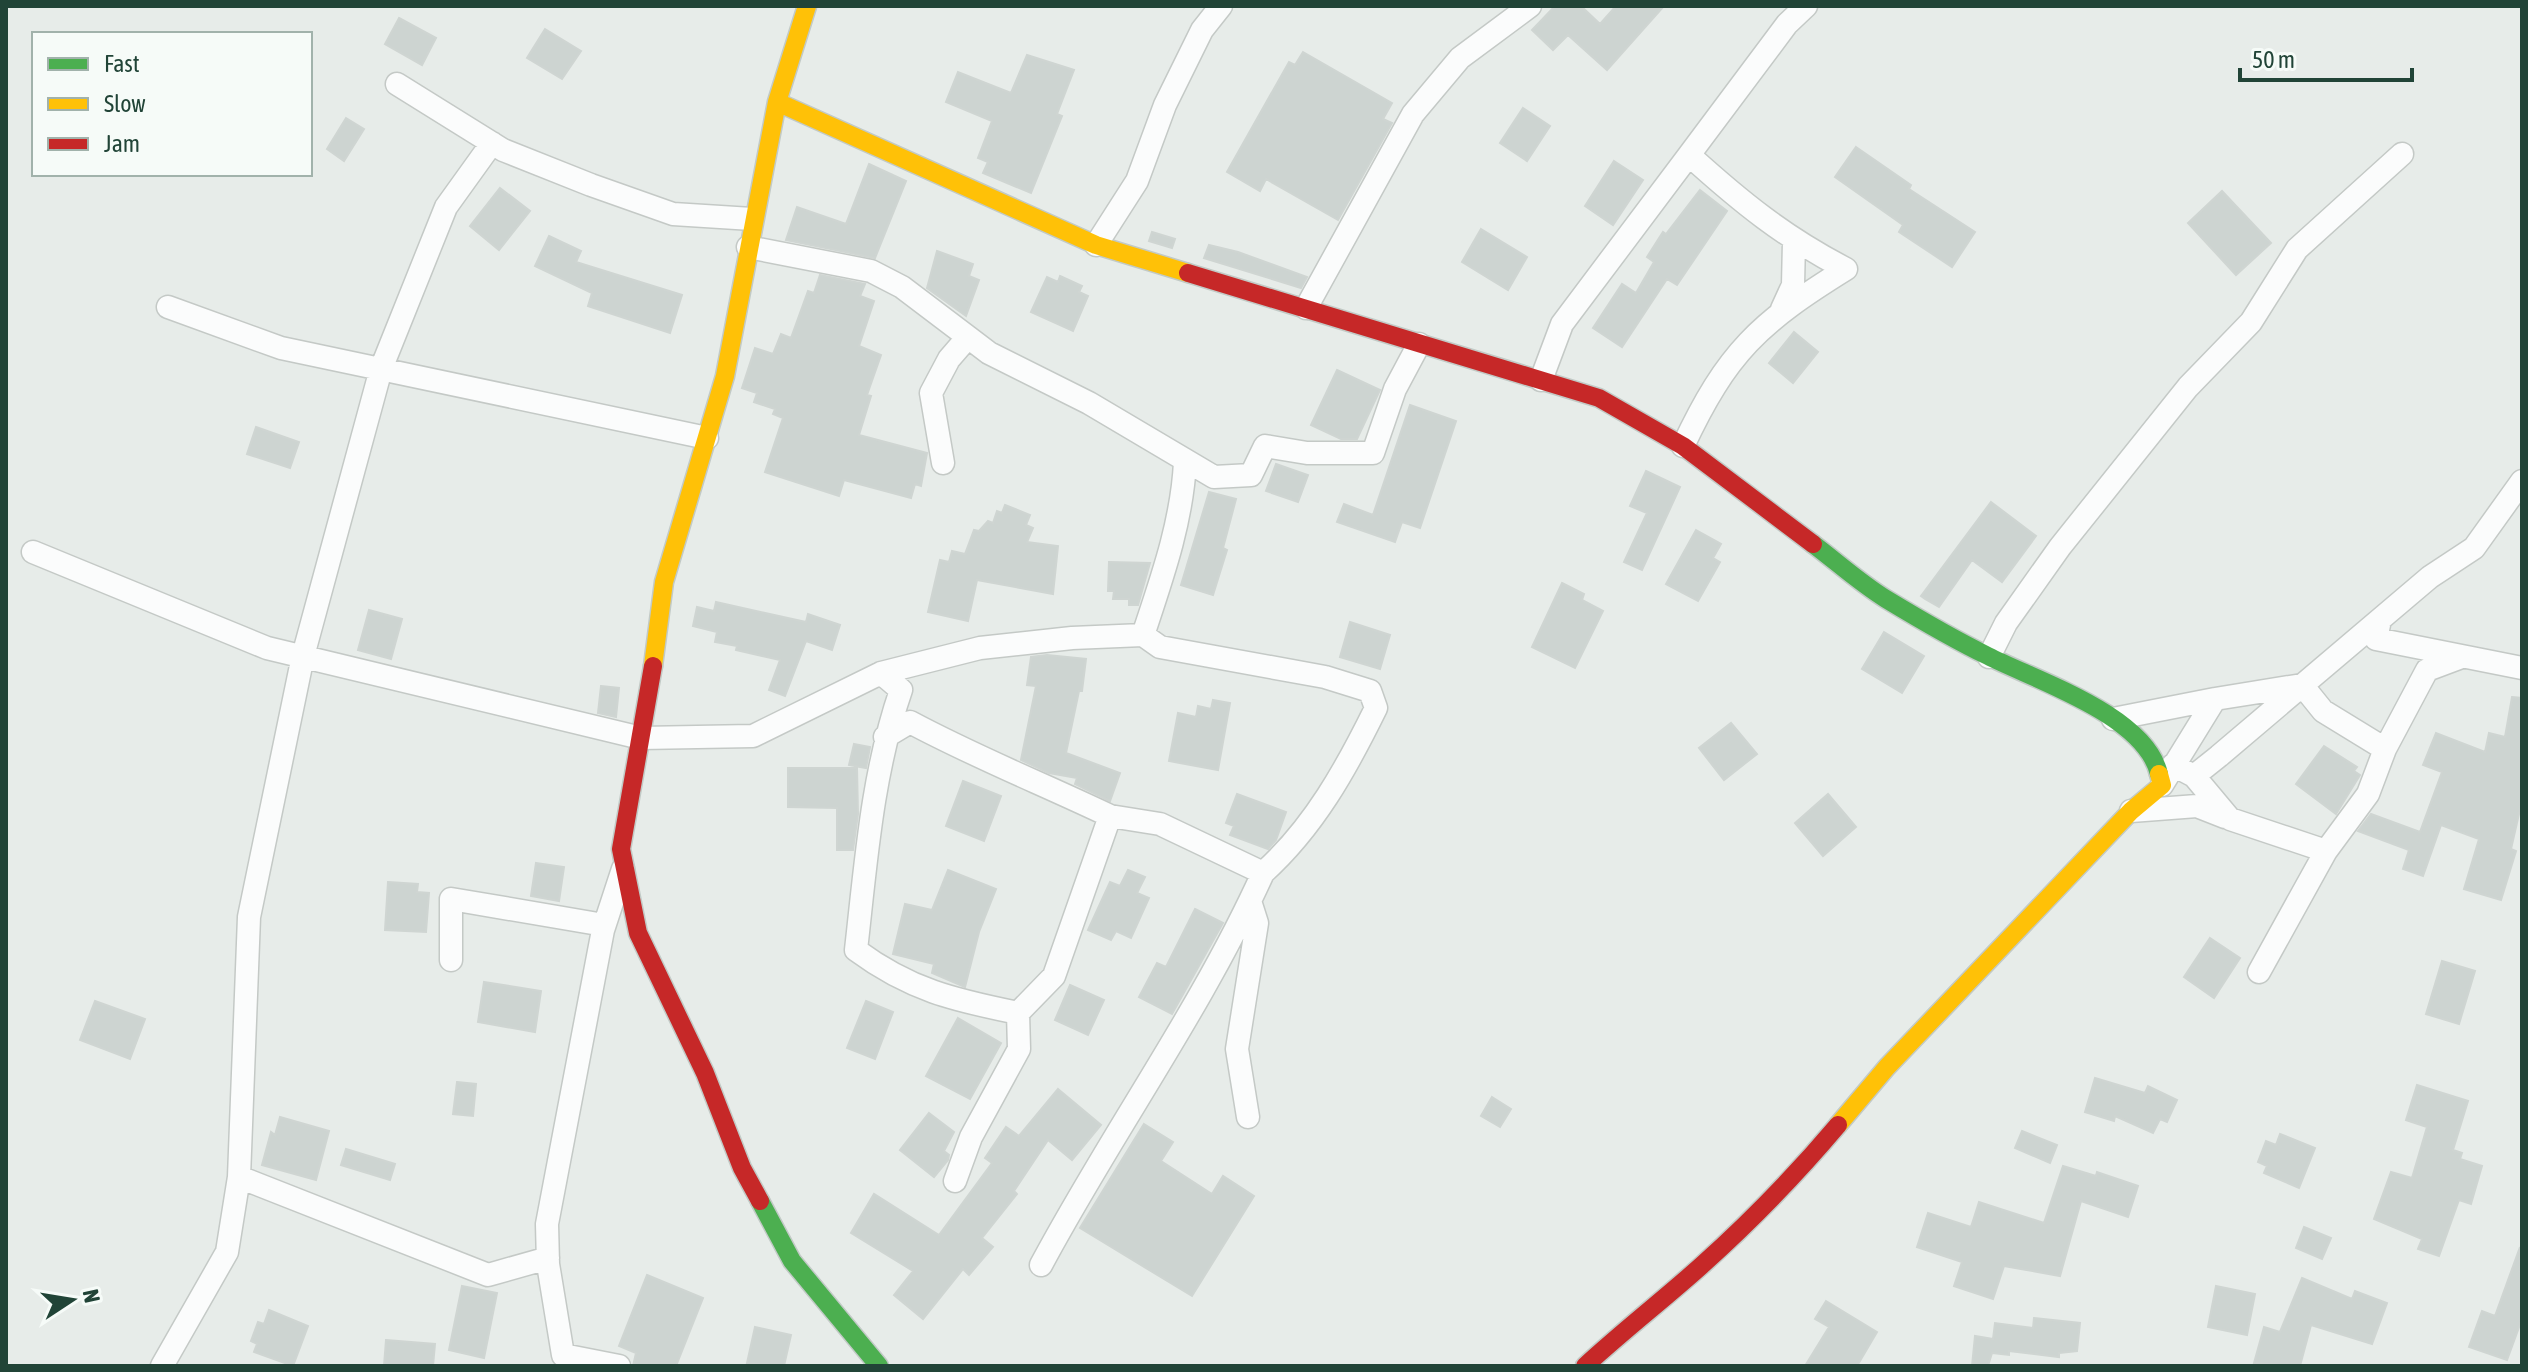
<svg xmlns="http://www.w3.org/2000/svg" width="2528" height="1372" viewBox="0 0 2528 1372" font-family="'Asap Condensed',sans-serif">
<rect width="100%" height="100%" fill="#e7ece9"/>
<path fill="#cdd4d1" stroke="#cfd5d2" stroke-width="2" d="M1555,6h26l19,18 16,-18h48l-57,64 -39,-35 -15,15 -21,-20z
M399,18l37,20 -14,27 -37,-21z
M545,29l36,22 -19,28 -35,-21z
M1303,52l89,51 -9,16 9,4 -54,97 -72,-41 -6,12 -33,-19 62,-110 6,3z
M1027,55l47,15 -17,44 5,2 -31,77 -48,-20 5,-11 -10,-4 14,-37 -46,-19 12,-30 53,21z
M1523,108l27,18 -23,35 -27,-18z
M346,118l18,11 -20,32 -17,-12z
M1856,147l55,38 -2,4 66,43 -23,35 -53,-35 4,-7 -68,-48z
M1614,161l29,19 -30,45 -28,-19z
M869,164l37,17 -31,77 -89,-18 11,-33 49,17z
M500,188l30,23 -31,39 -29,-24z
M1700,190l27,21 -50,74 -10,-6 -45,68 -29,-19 29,-44 14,9 18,-31 -7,-5 16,-25 3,2z
M2222,191l49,52 -35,32 -48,-52z
M1481,229l46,28 -19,33 -46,-28z
M1152,232l23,7 -3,9 -23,-7z
M549,236l32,15 -5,11 106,33 -12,38 -82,-27 4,-13 -57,-27z
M1209,245l29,7 69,25 -6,11 -97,-30z
M937,251l36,13 -4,12 10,4 -13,36 -39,-28z
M820,275l45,9 -5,12 14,5 -15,45 22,9 -14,40 4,1 -12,39 68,18 -6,33 -6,-2 -4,14 -67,-18 -5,16 -74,-24 18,-54 -10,-4 2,-5 -21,-7 3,-9 -15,-5 13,-40 18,6 8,-20 10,4 17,-47 6,2z
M1060,276l22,10 -3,6 9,4 -15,35 -42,-19 16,-35 11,5z
M1794,332l24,20 -25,31 -24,-20z
M1337,370l43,20 -23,49h-16l-30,-14z
M1410,405l46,16 -36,107 -18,-6 -7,20 -58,-20 7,-18 29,11z
M256,427l43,15 -9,26 -43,-14z
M1276,464l32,11 -10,27 -32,-11z
M1646,471l34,16 -38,83 -18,-8 23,-49 -17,-7z
M1209,492l27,7 -13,49 4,2 -14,45 -32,-10z
M1991,502l45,34 -34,46 -30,-22 -33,47 -14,-8 -4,-3z
M1005,505l25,10 -4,10 7,3 -6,14 31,4 -5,48 -76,-14 -9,41 -40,-9 12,-52 9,2 3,-11 13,3 9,-24 5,1 9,-10 5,2 4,-12 5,2z
M1696,530l25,14 -8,14 7,4 -22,39 -32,-17z
M1109,562l41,1 -12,42h-9v-6h-16l1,-8h-6z
M1562,583l22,11 -2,6 21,11 -28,57 -43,-21z
M716,602l90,20 2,-8 32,11 -8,25 -26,-9 -21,55 -16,-6 11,-30 -44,-10 1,-4 -22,-4 2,-10 -24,-6 4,-19 17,4z
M369,610l33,9 -11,40 -33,-9z
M1350,622l40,13 -10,34 -40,-12z
M1884,632l40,24 -22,37 -40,-24z
M1047,655l39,4 -4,32h-3l-13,62 54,20 -10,28 -35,-17 2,-6 -28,-5 -28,-13 15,-74 -9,-1 4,-28z
M601,686l18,2 -3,29 -18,-4z
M2512,697l10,1v103l-11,48 5,2 -15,49 -37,-11 15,-50 -38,-14 -18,51 -20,-7 6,-19 -51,-19 13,-17 49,18 22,-60 -19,-7 13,-32 49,19 4,-19 16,4z
M1213,700l17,3 -12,67 -49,-9 9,-48 18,4 2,-11 13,3z
M1731,723l26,31 -33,26 -25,-32z
M854,744l16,3 -4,21 -17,-3z
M2324,746l33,21 -3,4 6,4 -24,39 -40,-30z
M788,768h69l1,46 -5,36h-16v-42l-49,-1z
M963,781l38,15 -17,45 -38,-15z
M1237,794l49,18 -10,28 -8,9 -38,-14 4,-9 -8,-3z
M1828,794l28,33 -33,29 -28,-33z
M536,863l28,4 -5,34 -28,-5z
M948,870l48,19 -17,43 -14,55 -33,-14 2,-9 -41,-10 12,-50 27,6z
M1128,870l17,7 -8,16 12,5 -18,40 -15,-7 -5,9 -23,-10 22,-48 10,4z
M388,882l30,2 -1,8 12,1 -3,39 -41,-2z
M1195,909l28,14 -51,91 -33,-17 18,-34 9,4z
M2210,938l30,20 -26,40 -30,-21z
M2442,961l33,10 -16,53 -33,-10z
M484,982l57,9 -6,41 -57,-10z
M1070,985l34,15 -16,35 -33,-15z
M95,1001l50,18 -15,40 -50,-19z
M866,1001l27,11 -18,47 -28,-11z
M958,1018l43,25 -31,56 -44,-23z
M2095,1078l50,15 3,-7 29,14 -10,22 -7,-3 -7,14 -38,-17 -1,5 -29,-9z
M457,1082l19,2 -3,32 -20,-2z
M2417,1085l51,16 -15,49 9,3 -2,6 22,7 -11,38 -12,-4 -20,56 -21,-7 4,-10 -48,-20 17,-47 21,6 15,-51 -21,-7z
M1058,1089l43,36 -29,35 -24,-20 -34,51 3,3 -35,44 11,9 -24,28 -6,-6 -40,50 -29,-24 19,-24 -62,-38 23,-39 65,41 53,-72 -7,-5 21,-31 13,9z
M1492,1097l19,12 -11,18 -19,-11z
M929,1113l25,19 -10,19 5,4 -1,5 -14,17 -34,-27z
M280,1117l49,14 -13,49 -54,-15 9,-33 4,3z
M1144,1124l29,18 -12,19 51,33 11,-18 31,20 -62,100 -112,-68z
M2022,1131l35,14 -7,18 -35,-15z
M2280,1134l35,14 -16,40 -35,-15 3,-7 -9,-4 8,-21 10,4z
M346,1149l49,15 -5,16 -49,-15z
M2063,1166l33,10 1,-4 41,14 -10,31 -47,-16 -21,75 -56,-10 -11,33 -39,-13 8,-24 -45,-15 11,-34 43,14 8,-25 65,21z
M2304,1227l27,11 -9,21 -26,-11z
M2520,1247l2,72 -15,41 -38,-13 13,-36 13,5z
M647,1275l56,23 -27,68h-43l3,-13 -17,-7z
M2302,1278l50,21 3,-8 32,12 -15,41 -61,-19 -11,41 -46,-3 10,-36 16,5z
M462,1286l35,7 -13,65 -35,-8z
M2216,1286l39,8 -8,41 -39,-8z
M1826,1301l51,31 -20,34h-52l24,-39 -14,-8z
M269,1310l39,16 -15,40 -39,-14 3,-8 -6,-3 7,-19 6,2z
M2034,1318l46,5 -3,28 -18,2v4l-50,-6v4l-17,-2 -4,13h-16l3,-30 18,3 2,-16 38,5z
M755,1327l36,8 -7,31 -37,-3z
M386,1340l49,4 -2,22h-49z"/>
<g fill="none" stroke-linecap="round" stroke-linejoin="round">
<g stroke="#c4c9c6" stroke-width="25">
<path id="street" d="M397,84l106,66 88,35 82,29 79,5
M1096,245l41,-64 28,-76 37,-75 19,-24
M748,247l123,24 31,16 66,50 -19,22 -18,34 12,70
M168,307l113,41 426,90
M1306,308l107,-194 47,-56 70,-52
M1782,309l11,-24 1,-43
M968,337l21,16 100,50 125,74 37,-2 14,-29 42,7h66l22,-64 24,-45
M1541,380l21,-56 127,-169
M1683,446c44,-94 76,-123 163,-177 -62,-32 -105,-67 -157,-114l98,-131 19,-18
M33,552l234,96 374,90 112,-2 128,-63 99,-25 92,-10 71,-3c19,-57 39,-113 42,-173
M2380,620l-4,19 146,29
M1989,657l17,-34 54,-76 128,-160 63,-65 46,-73 105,-95
M881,673l20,17c-29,84 -35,172 -45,260 54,40 98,50 162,63l1,36 -48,88 -16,44
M2113,719l102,-20
M885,737l25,-15c65,35 133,62 200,94l-56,160 -36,37
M2385,749l42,-79 32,-12
M2173,765l21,11 25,-20 211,-179 44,-29 48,-67
M2194,776l36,43 96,32
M2162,785l53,-86 87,-14 21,26 62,38 -17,45 -42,57 -67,121
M2131,811l66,-5 28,11
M1110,816l50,8 103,49c51,-46 83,-104 113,-165l-6,-17 -45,-14 -165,-30 -17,-12
M451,960v-61l153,26
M1248,1117l-11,-68 20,-126 -7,-22
M239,1177l249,98 60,-17
M1041,1265c71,-133 160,-255 222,-392
M162,1366l65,-114 12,-75 10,-260 54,-261 78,-287 65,-162 46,-64
M619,1366l-56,-11 -15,-91 -1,-40 56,-294 20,-61"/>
</g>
<g stroke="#c2cac6" stroke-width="21">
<path id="fast" d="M1813,544c24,18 47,39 73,55 33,20 67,40 102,57 49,25 157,59 171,118
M760,1201l32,60 87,105"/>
</g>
<g stroke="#c2cac6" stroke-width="21">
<path id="slow" d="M777,102l319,143 92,28
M653,666l11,-84 61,-206 52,-274 30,-96
M1838,1125l49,-58 244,-256 31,-26 -3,-11"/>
</g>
<g stroke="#c2cac6" stroke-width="21">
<path id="jam" d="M1188,273l411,125 84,48 130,98
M653,666l-32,183 17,84 67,140 37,95 18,33
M1585,1366c38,-35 78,-66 116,-100 49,-44 94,-90 137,-141"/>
</g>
<use href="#street" stroke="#fbfcfc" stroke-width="22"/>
<use href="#fast" stroke="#4caf50" stroke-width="18"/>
<use href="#slow" stroke="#ffc107" stroke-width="18"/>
<use href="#jam" stroke="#c62828" stroke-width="18"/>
</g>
<rect width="2528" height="1372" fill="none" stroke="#214437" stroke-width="16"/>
<rect x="32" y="32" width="280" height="144" fill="#f6fbf8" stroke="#a1b2ab" stroke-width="2"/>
<rect x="48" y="58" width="40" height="12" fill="#4caf50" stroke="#a1b2ab" stroke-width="2"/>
<text x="104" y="72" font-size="24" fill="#214437">Fast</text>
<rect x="48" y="98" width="40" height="12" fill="#ffc107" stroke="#a1b2ab" stroke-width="2"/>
<text x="104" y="112" font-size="24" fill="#214437">Slow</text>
<rect x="48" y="138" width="40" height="12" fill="#c62828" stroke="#a1b2ab" stroke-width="2"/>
<text x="104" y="152" font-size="24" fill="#214437">Jam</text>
<g transform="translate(72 1300) rotate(78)" stroke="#f6fbf8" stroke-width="6" paint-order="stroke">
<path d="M0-6L14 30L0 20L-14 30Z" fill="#214437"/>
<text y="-12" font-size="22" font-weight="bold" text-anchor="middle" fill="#214437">N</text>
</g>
<path d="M2240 68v12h172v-12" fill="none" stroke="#214437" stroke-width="4"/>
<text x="2252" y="68" font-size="24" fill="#214437" stroke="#f6fbf8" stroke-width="6" paint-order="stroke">50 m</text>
</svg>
